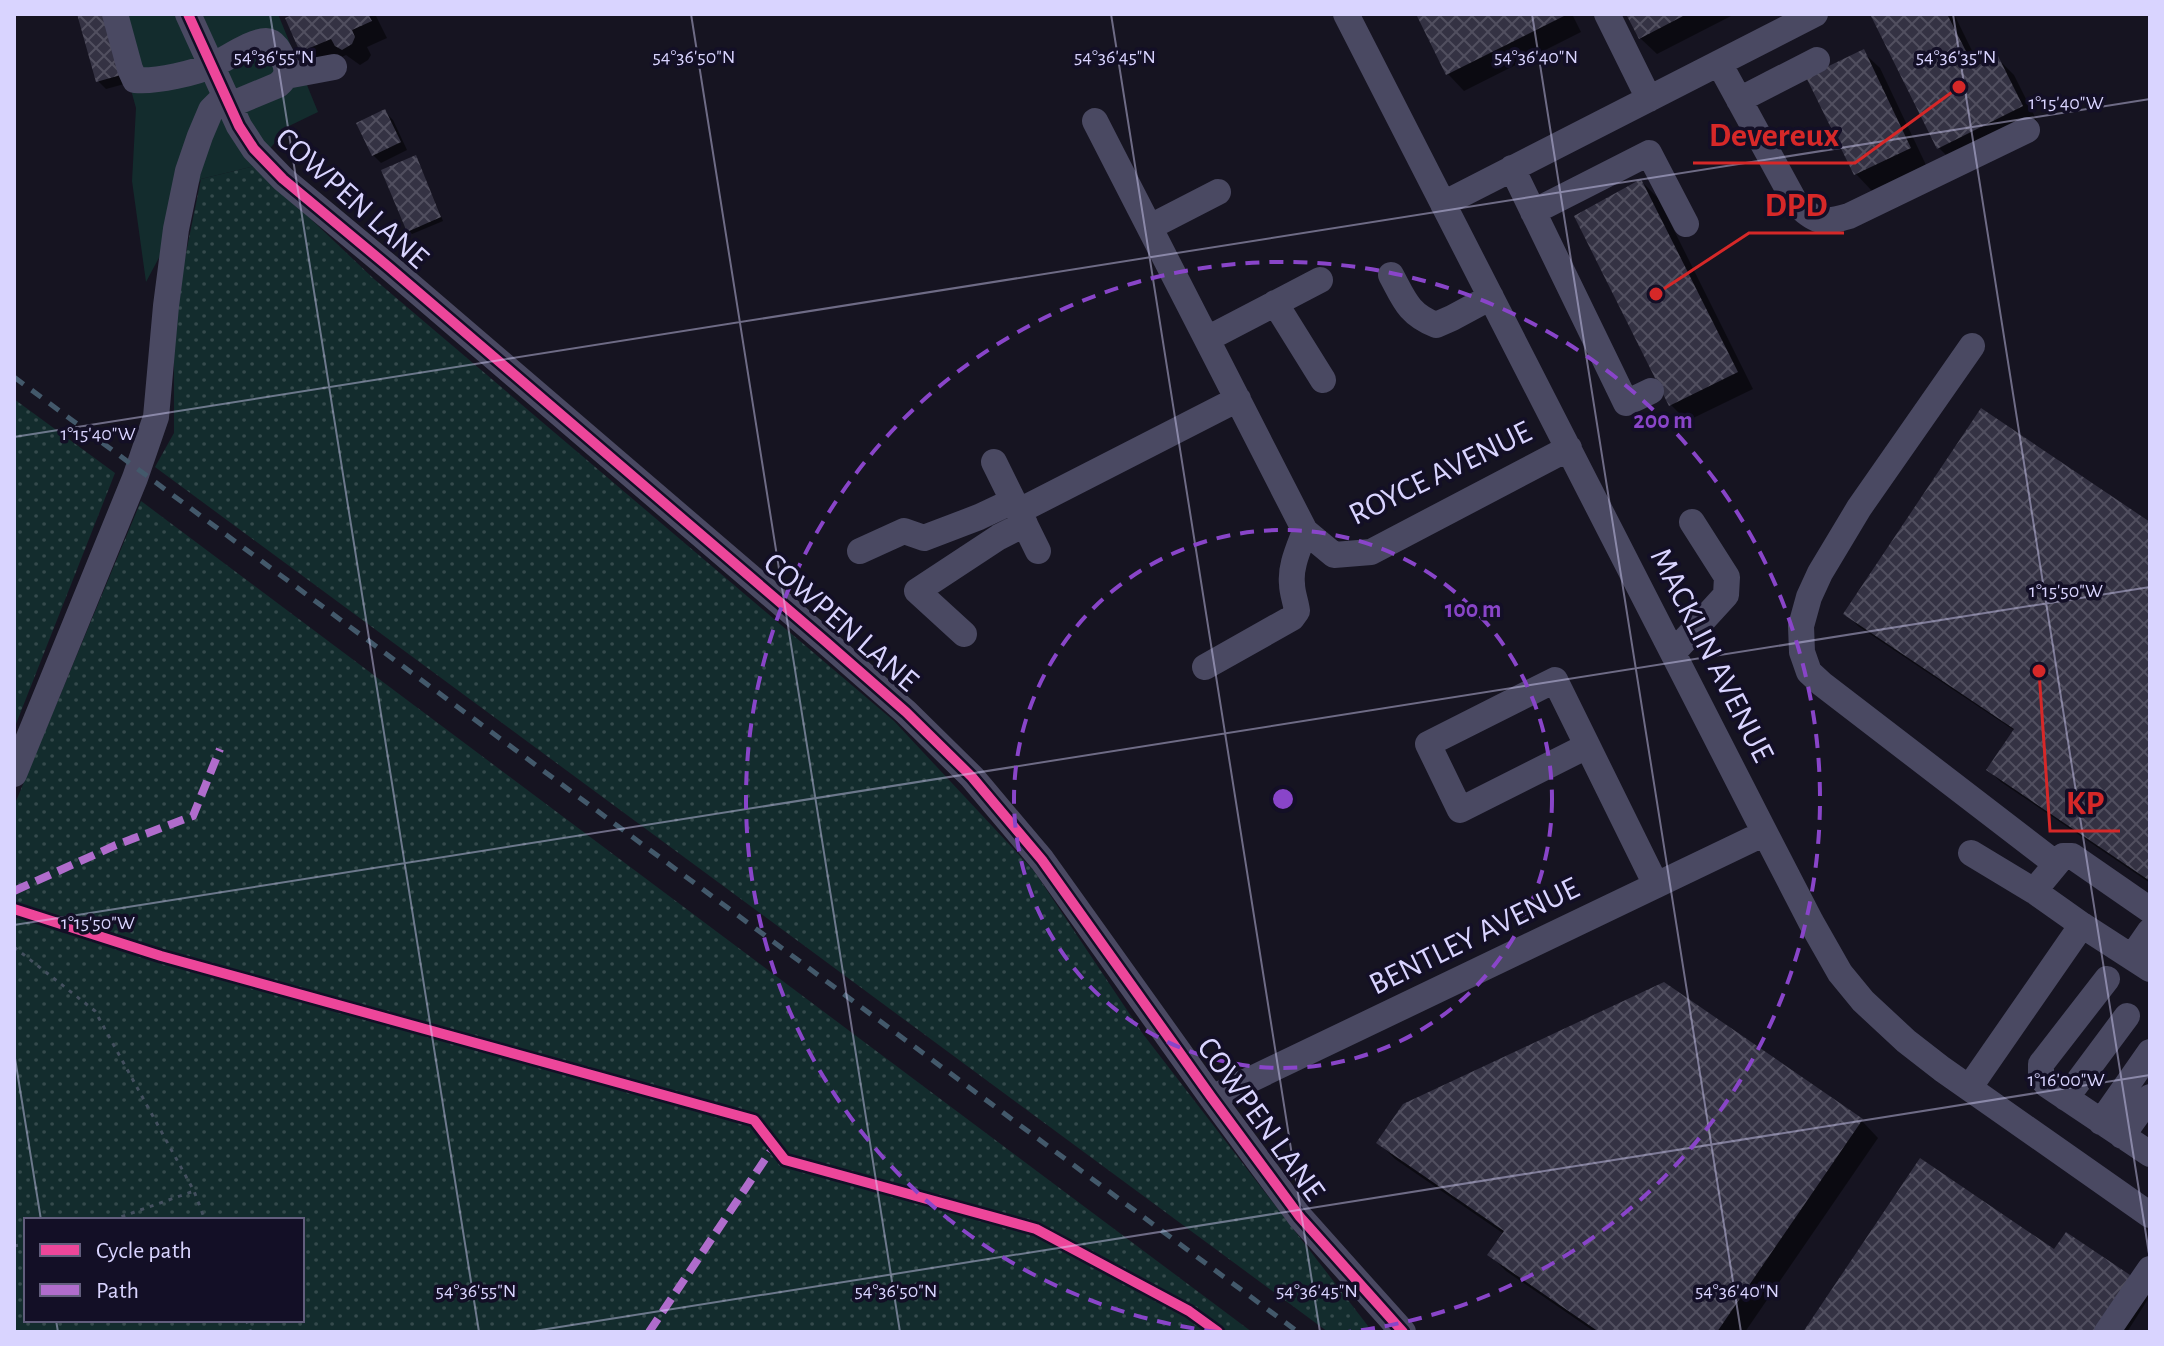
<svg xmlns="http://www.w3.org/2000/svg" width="2164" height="1346" viewBox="0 0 2164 1346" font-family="'Alegreya Sans',sans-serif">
<defs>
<pattern id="park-dots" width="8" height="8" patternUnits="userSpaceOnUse" patternTransform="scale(2)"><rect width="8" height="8" fill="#132c2d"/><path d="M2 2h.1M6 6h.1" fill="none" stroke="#354a4c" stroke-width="1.8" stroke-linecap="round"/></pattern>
<pattern id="building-cross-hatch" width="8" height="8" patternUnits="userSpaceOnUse" patternTransform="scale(2)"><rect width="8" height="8" fill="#343243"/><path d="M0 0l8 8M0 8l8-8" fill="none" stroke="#514f5f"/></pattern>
</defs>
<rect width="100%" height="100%" fill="#161421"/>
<path fill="#132c2d" d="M110,14h168l40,98 -29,14 -34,40 -54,13 -55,103 -14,-101 4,-73z"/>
<path fill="url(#park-dots)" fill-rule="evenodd" d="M255,166l119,113 520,442 140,150 109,163 225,292 -2,6h-38l-1173,-865 19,-34v-121l27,-133z
M14,399l101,74 -101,256z
M141,501l1111,831h-1238v-526zM26,1220h276v100h-276z"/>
<path fill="#0007" d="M79,14l49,69 -22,6 -8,-8z
M299,14h76l12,24 -20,9 4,8 -3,5 -8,5 -14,-10 -28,13 -17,-17z
M1418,14h154l9,18 -117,59 -16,-17z
M1628,14h107l-78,40 -17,-16z
M1872,14h82l26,53 17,-9 17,17 24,48 -83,41 -17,-17z
M1863,52l17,16 46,97 -54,26 -16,-17z
M385,112l8,8 14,30 -26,13 -8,-8z
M418,161l25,60 -31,13 -4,-4z
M1641,181l17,17 95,191 -66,32 -16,-16z
M2150,524v359l-149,-101 -13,-12 27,-39 -157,-105 -12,-13z
M1664,984l198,137 16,17 -133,194h-150l-89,-61 -16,-16 14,-21 -109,-75 -16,-16z
M2055,1252l79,28 16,16 -23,36h-321z"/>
<path fill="url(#building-cross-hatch)" d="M77,14h27l17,61 -25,7z
M294,14h74l4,7 -20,9 3,7 -3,7 -10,6 -7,-4 -4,-7 -31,13 -15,-34z
M1416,14h152l-122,61z
M1626,14h61l-48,25z
M1870,14h77l27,53 24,-11 25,50 -86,43z
M1864,49l47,99 -57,27 -48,-98z
M385,109l16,33 -29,14 -16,-33z
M416,155l25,62 -34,15 -26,-62z
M1641,179l97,193 -69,34 -95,-190z
M1981,408l169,114v359l-164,-111 28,-41 -171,-115z
M1664,982l199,137 -146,213h-118l-112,-77 17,-24 -128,-88 27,-39z
M1920,1158l134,91 12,-17 70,47 -36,53h-297z"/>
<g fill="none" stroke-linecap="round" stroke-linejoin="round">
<path stroke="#44505f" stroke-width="3" stroke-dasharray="4 6" stroke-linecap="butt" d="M14,947l81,64 99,180 11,29
M112,1220l82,-29
M14,1246l12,-2
M246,1320l5,12"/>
<path stroke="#4a4962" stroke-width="26" d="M115,14l15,55 5,11c21,2 61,-7 80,-16 13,-6 37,-23 51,-23 10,0 15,14 19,22 3,10 1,15 -7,22l-48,20
M188,14l51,112 15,23 29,30 107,89 435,373 81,71 66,65 70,83 170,238 88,119 103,115
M1346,14l419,819 46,89 29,51 23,28 43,40 36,28 208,146
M1607,14l42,85
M1719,63l76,139c21,21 27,22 54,14l178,-86
M286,76l48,-9
M1739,100l78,-40
M1095,121l210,410 29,24 37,-3 198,-104
M1512,168l114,235 25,-12
M1443,204l372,-190
M1533,212l116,-59 37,71
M1150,227l68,-35
M1391,275c13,24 17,39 45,50l16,-7 39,-21
M1275,303l48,77
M1207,339l113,-59
M1972,346l-113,162 -39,65 -11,24 -8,29 1,26 7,20 13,12 233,179
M994,462l44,89
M1019,511l219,-112
M860,551l44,-20 20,7 55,-21 34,-16
M964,634l-47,-43 82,-54 26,-13
M1673,653l53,-58 1,-18 -35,-55
M1205,667l87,-49 5,-7c-1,-9 -5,-18 -5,-27 -2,-18 7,-36 13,-53
M1587,746l-127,64 -32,-66 127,-64 101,205
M14,774l121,-296 21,-61 10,-111 10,-77 12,-58 12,-35 11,-26 14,-14
M1971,853l63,38
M2082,925l-48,-34 29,-35h9l78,54
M2132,957l18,-26
M2107,979l-66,85v13l6,8 103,69
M1969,1088l113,-163 68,44
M1212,1098l553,-265
M2066,1098l61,-82
M2101,1122l49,-70
M2122,1136l28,-39
M2107,1332l43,-63"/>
<path stroke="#43596b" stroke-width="5" stroke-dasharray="12 10" stroke-linecap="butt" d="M14,377l1284,955"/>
<path stroke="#b06ccc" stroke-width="8" stroke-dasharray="16 8" stroke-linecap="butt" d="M14,891l102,-46 77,-29 27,-67
M649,1332l125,-186"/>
<g stroke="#130f26" stroke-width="15">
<path id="cycleway" d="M188,14l51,112 15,23 29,30 107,89 435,373 81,71 66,65 70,83 170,238 88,119 103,115
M14,909l147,47 593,164 31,40 251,69 153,82 29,21"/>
</g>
<use href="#cycleway" stroke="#ed469a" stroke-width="10"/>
</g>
<path fill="none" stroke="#d9d4ff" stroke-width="2" stroke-opacity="0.45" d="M270,14l209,1318M691,14l209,1318M1111,14l209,1318M1532,14l209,1318M1953,14l197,1246M14,437l2136,-338M14,925l2136,-338M14,1052l27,168M56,1320l2,12M528,1332l1622,-257"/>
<g fill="none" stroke="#8945c9" stroke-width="4" stroke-dasharray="14 10">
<circle cx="1283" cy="799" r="269"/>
<path d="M1218 1332A537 537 0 1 1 1348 1332"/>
</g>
<g text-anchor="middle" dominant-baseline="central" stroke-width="7" stroke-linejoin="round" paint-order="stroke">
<g font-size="32" fill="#d9d4ff" stroke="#130f26">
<text transform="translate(352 198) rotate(42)">COWPEN LANE</text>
<text transform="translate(1440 473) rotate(-26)">ROYCE AVENUE</text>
<text transform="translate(841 622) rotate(41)">COWPEN LANE</text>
<text transform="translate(1712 655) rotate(63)">MACKLIN AVENUE</text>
<text transform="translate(1474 936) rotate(-26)">BENTLEY AVENUE</text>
<text transform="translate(1261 1119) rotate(54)">COWPEN LANE</text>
</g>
</g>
<g font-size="20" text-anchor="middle" fill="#d9d4ff" stroke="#130f26" stroke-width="7" stroke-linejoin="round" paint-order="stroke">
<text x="1956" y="63">54°36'35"N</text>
<text x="274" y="63">54°36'55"N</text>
<text x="694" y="63">54°36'50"N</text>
<text x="1115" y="63">54°36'45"N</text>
<text x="1536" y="63">54°36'40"N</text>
<text x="2066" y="109">1°15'40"W</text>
<text x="98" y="440">1°15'40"W</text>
<text x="2066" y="597">1°15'50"W</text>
<text x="98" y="929">1°15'50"W</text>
<text x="2066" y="1086">1°16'00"W</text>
<text x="476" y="1297">54°36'55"N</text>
<text x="896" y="1297">54°36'50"N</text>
<text x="1317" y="1297">54°36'45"N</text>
<text x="1737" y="1297">54°36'40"N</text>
</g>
<circle cx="1283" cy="799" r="12" fill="#8945c9" stroke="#130f26" stroke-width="4"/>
<g font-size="24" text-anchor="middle" font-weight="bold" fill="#8945c9" stroke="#130f26" stroke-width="7" stroke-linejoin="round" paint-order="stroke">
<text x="1663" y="428">200 m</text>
<text x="1473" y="617">100 m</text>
</g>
<path fill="none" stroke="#d62828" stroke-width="3" d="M1959 87L1855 163H1693M1656 294L1749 233H1844M2039 671L2050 831H2120"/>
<g fill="#d62828" stroke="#130f26" stroke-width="3">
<circle cx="1959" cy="87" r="8"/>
<circle cx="1656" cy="294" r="8"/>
<circle cx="2039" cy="671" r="8"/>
</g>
<g font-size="34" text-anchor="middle" font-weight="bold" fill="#d62828" stroke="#130f26" stroke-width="7" stroke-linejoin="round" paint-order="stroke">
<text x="1774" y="146">Devereux</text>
<text x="1796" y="216">DPD</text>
<text x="2085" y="814">KP</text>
</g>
<rect width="2164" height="1346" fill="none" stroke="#d9d4ff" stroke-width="32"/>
<rect x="24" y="1218" width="280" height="104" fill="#130f26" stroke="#625e7d" stroke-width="2"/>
<rect x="40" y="1244" width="40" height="12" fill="#ed469a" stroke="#625e7d" stroke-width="2"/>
<text x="96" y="1258" font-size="24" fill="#d9d4ff">Cycle path</text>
<rect x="40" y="1284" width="40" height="12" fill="#b06ccc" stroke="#625e7d" stroke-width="2"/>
<text x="96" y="1298" font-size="24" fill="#d9d4ff">Path</text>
</svg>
